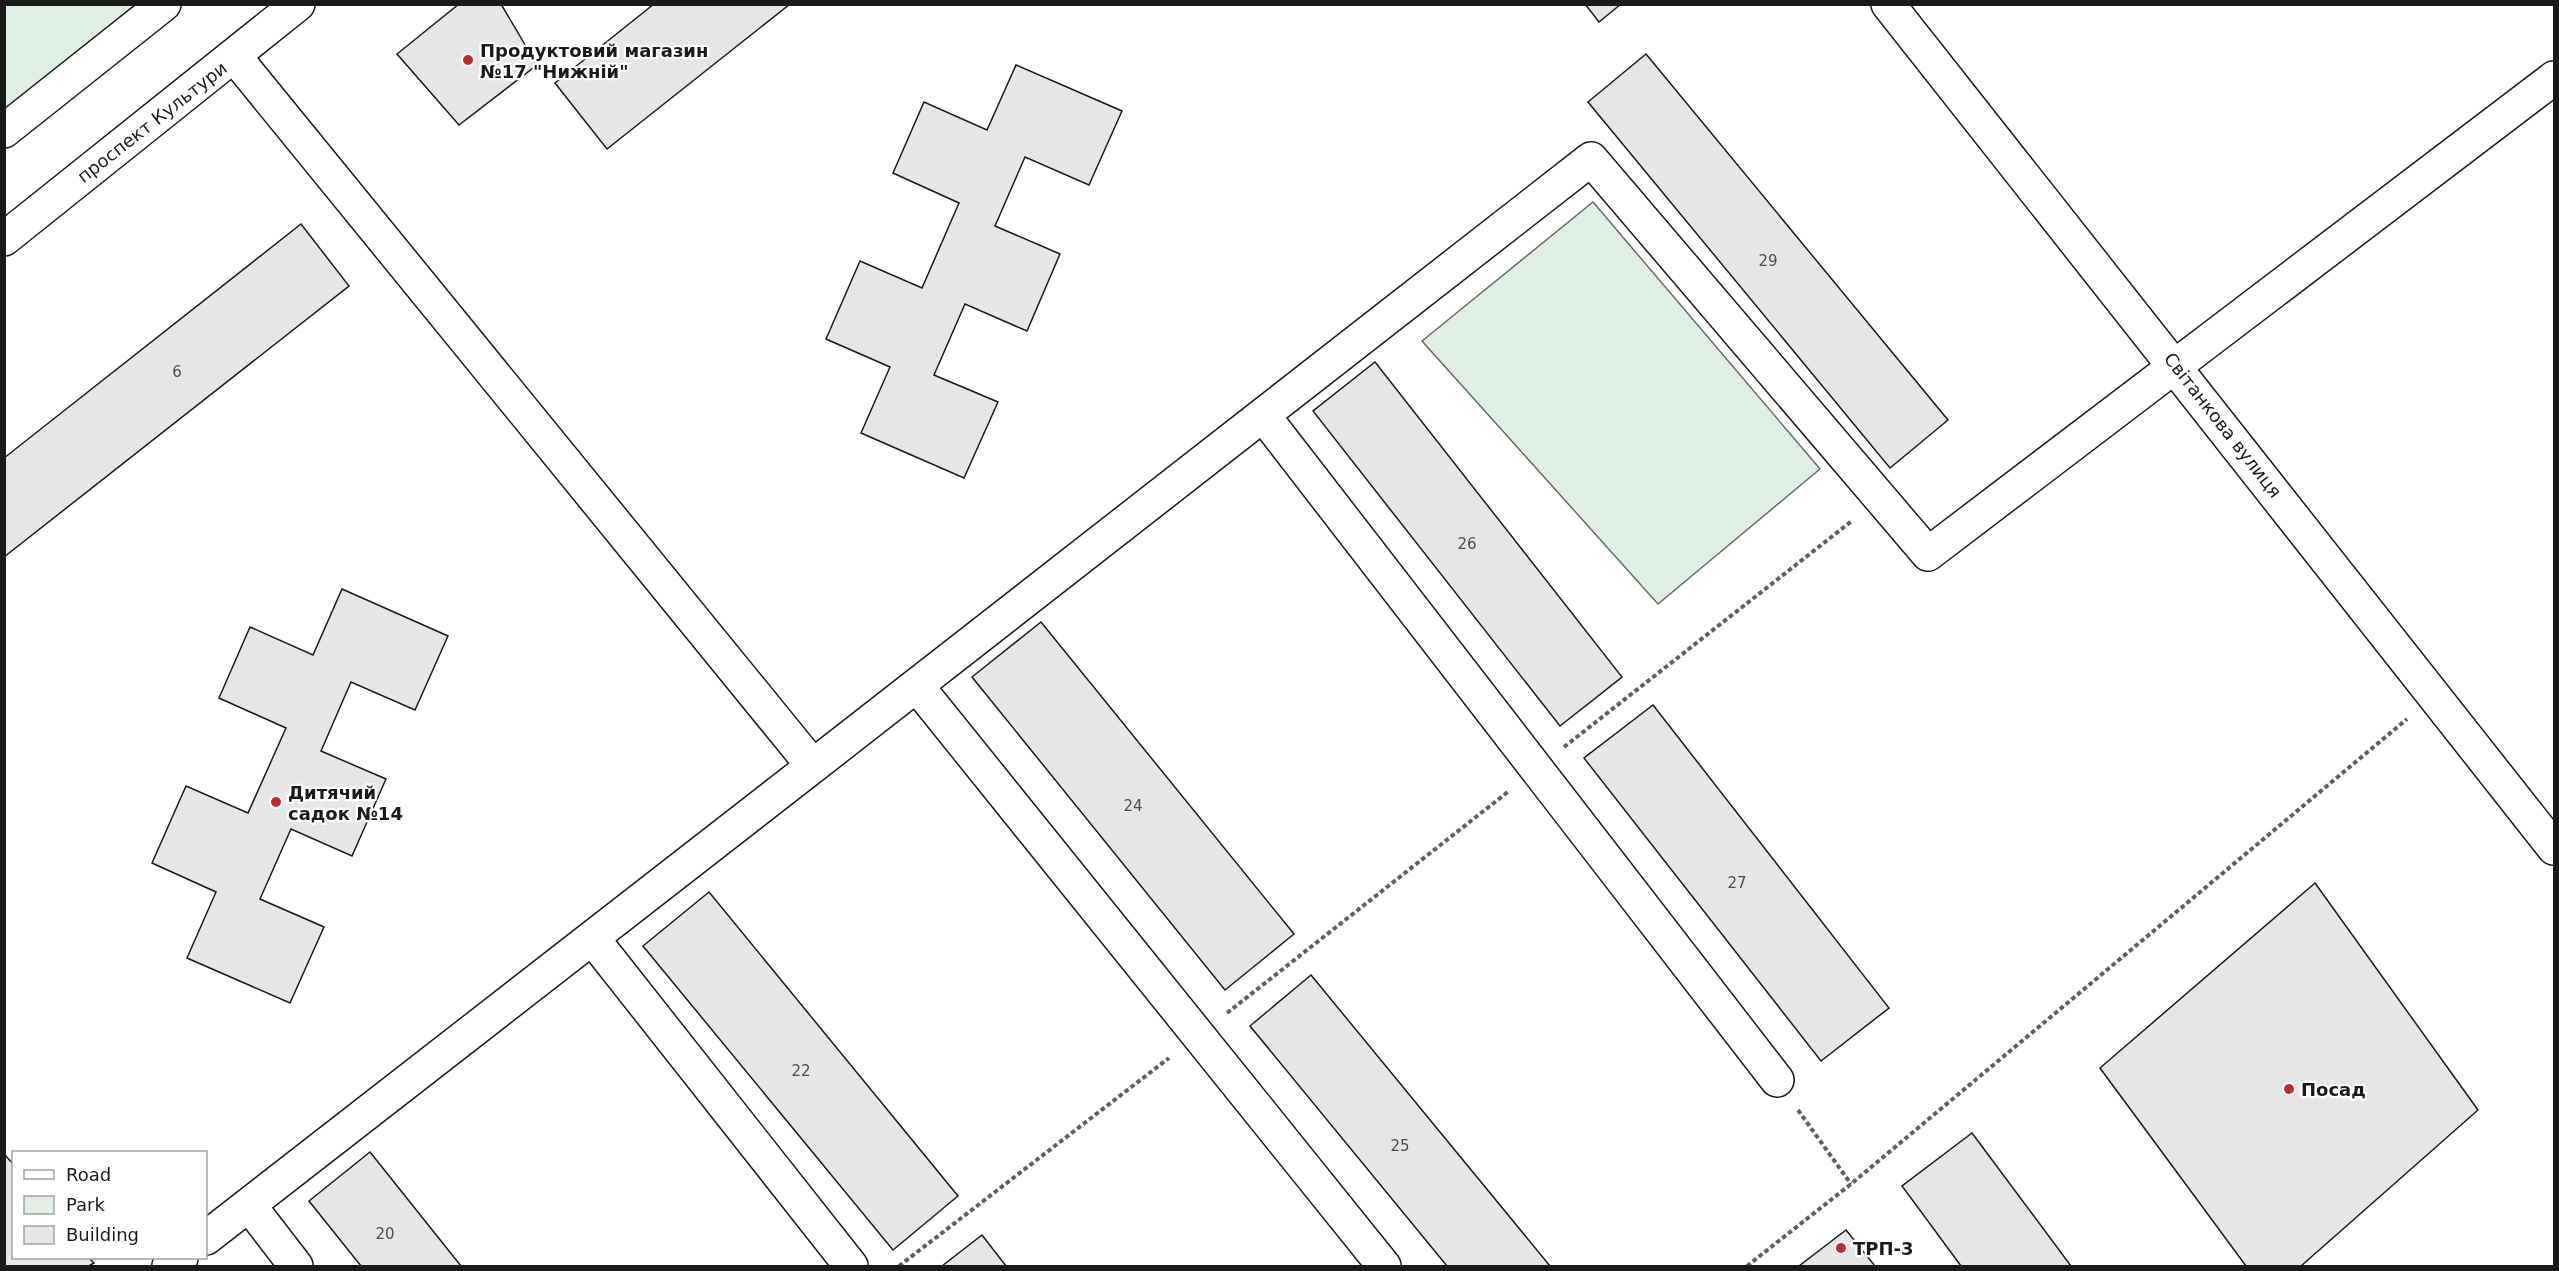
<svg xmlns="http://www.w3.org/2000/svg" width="2559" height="1271" viewBox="0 0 2559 1271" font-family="'DejaVu Sans',sans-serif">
<rect width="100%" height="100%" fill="#fff"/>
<path fill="#e0efe3" stroke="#6a6a6a" stroke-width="1.5" d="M5,5h159l-159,126z
M1593,202l227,267 -162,135 -236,-263z"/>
<path fill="#e6e6e6" stroke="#1a1a1a" stroke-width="1.5" d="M459,4h42l36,61 -78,60 -62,-71z
M654,4h136l-183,145 -52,-66z
M1585,4h36l-22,18z
M1646,54l302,366 -58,48 -302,-366z
M1016,65l106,46 -33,74 -64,-28 -30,69 65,28 -33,77 -62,-27 -31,71 64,27 -34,76 -103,-45 29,-66 -64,-28 34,-78 62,27 37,-85 -66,-30 31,-71 63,28z
M301,224l48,62 -345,271v-99z
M1375,362l247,315 -62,49 -247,-315z
M342,589l106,47 -33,74 -64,-28 -30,69 65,28 -34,77 -61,-27 -31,70 64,28 -34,76 -103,-45 29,-66 -64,-29 34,-77 62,27 38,-85 -67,-30 31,-71 63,28z
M1041,622l253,312 -69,56 -253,-313z
M1653,705l236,303 -68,53 -237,-303z
M2315,883l163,227 -177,156h-55l-146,-198z
M709,892l249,304 -65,54 -250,-304z
M1311,975l239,291h-103l-197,-240z
M1972,1133l99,133h-110l-59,-80z
M370,1152l91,114h-100l-52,-65z
M4,1154l10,11v93h75l5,5 -5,3h-85z
M1846,1230l29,36h-76z
M982,1235l24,31h-64z"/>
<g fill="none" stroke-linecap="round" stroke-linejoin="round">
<g stroke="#1a1a1a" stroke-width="36">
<path id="street" d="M1263,415l514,665
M917,686l467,580
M813,766l778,-607 337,395 626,-476
M593,939l258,327
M249,1205l47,61
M206,1238l607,-472 -578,-709
M169,1266l12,-8"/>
</g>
<g stroke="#1a1a1a" stroke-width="36">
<path id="secondary" d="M1888,4l666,844
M4,131l160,-127
M4,239l294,-235"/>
</g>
<path stroke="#5f5f5f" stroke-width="4" stroke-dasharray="4.5 3" stroke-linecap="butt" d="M1564,747l289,-227
M1227,1013l282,-222
M1798,1110l53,74
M899,1266l270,-208
M1747,1266l104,-82 556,-465"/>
<use href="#street" stroke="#fff" stroke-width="33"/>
<use href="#secondary" stroke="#fff" stroke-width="33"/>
</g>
<g fill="#c62828" stroke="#fff" stroke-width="2">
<circle cx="468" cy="60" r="6"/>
<circle cx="276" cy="802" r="6"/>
<circle cx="2289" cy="1089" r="6"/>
<circle cx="1841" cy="1248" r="6"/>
</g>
<g text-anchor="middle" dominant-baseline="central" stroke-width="4.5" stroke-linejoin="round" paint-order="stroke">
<g font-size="15" fill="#4d4d4d">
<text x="1768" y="261">29</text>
<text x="177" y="372">6</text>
<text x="1467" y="544">26</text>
<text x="1133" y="806">24</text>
<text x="1737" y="883">27</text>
<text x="801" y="1071">22</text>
<text x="1400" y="1146">25</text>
<text x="385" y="1234">20</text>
</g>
<g font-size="18" font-weight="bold" fill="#1a1a1a" stroke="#fff" text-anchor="start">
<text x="480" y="50">Продуктовий магазин<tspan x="480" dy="21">№17 "Нижній"</tspan></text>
<text x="288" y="792">Дитячий<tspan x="288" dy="21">садок №14</tspan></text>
<text x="2301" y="1089">Посад</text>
<text x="1853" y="1248">ТРП-3</text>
</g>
<g font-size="18" fill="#1a1a1a" stroke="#fff">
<text transform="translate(152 122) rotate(-38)">проспект Культури</text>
<text transform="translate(2223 425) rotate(52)">Світанкова вулиця</text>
</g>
</g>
<rect width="2559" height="1271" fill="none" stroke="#1a1a1a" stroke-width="12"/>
<rect x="12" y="1151" width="195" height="108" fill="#ffffff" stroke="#a3a3a3" stroke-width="1.5"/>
<rect x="24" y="1170" width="30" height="9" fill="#ffffff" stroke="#a3a3a3" stroke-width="1.5"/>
<text x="66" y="1181" font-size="18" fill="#1a1a1a">Road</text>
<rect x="24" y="1196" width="30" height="18" fill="#e0efe3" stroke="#a3a3a3" stroke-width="1.5"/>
<text x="66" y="1211" font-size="18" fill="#1a1a1a">Park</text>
<rect x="24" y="1226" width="30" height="18" fill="#e6e6e6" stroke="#a3a3a3" stroke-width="1.5"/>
<text x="66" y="1241" font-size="18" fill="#1a1a1a">Building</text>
</svg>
